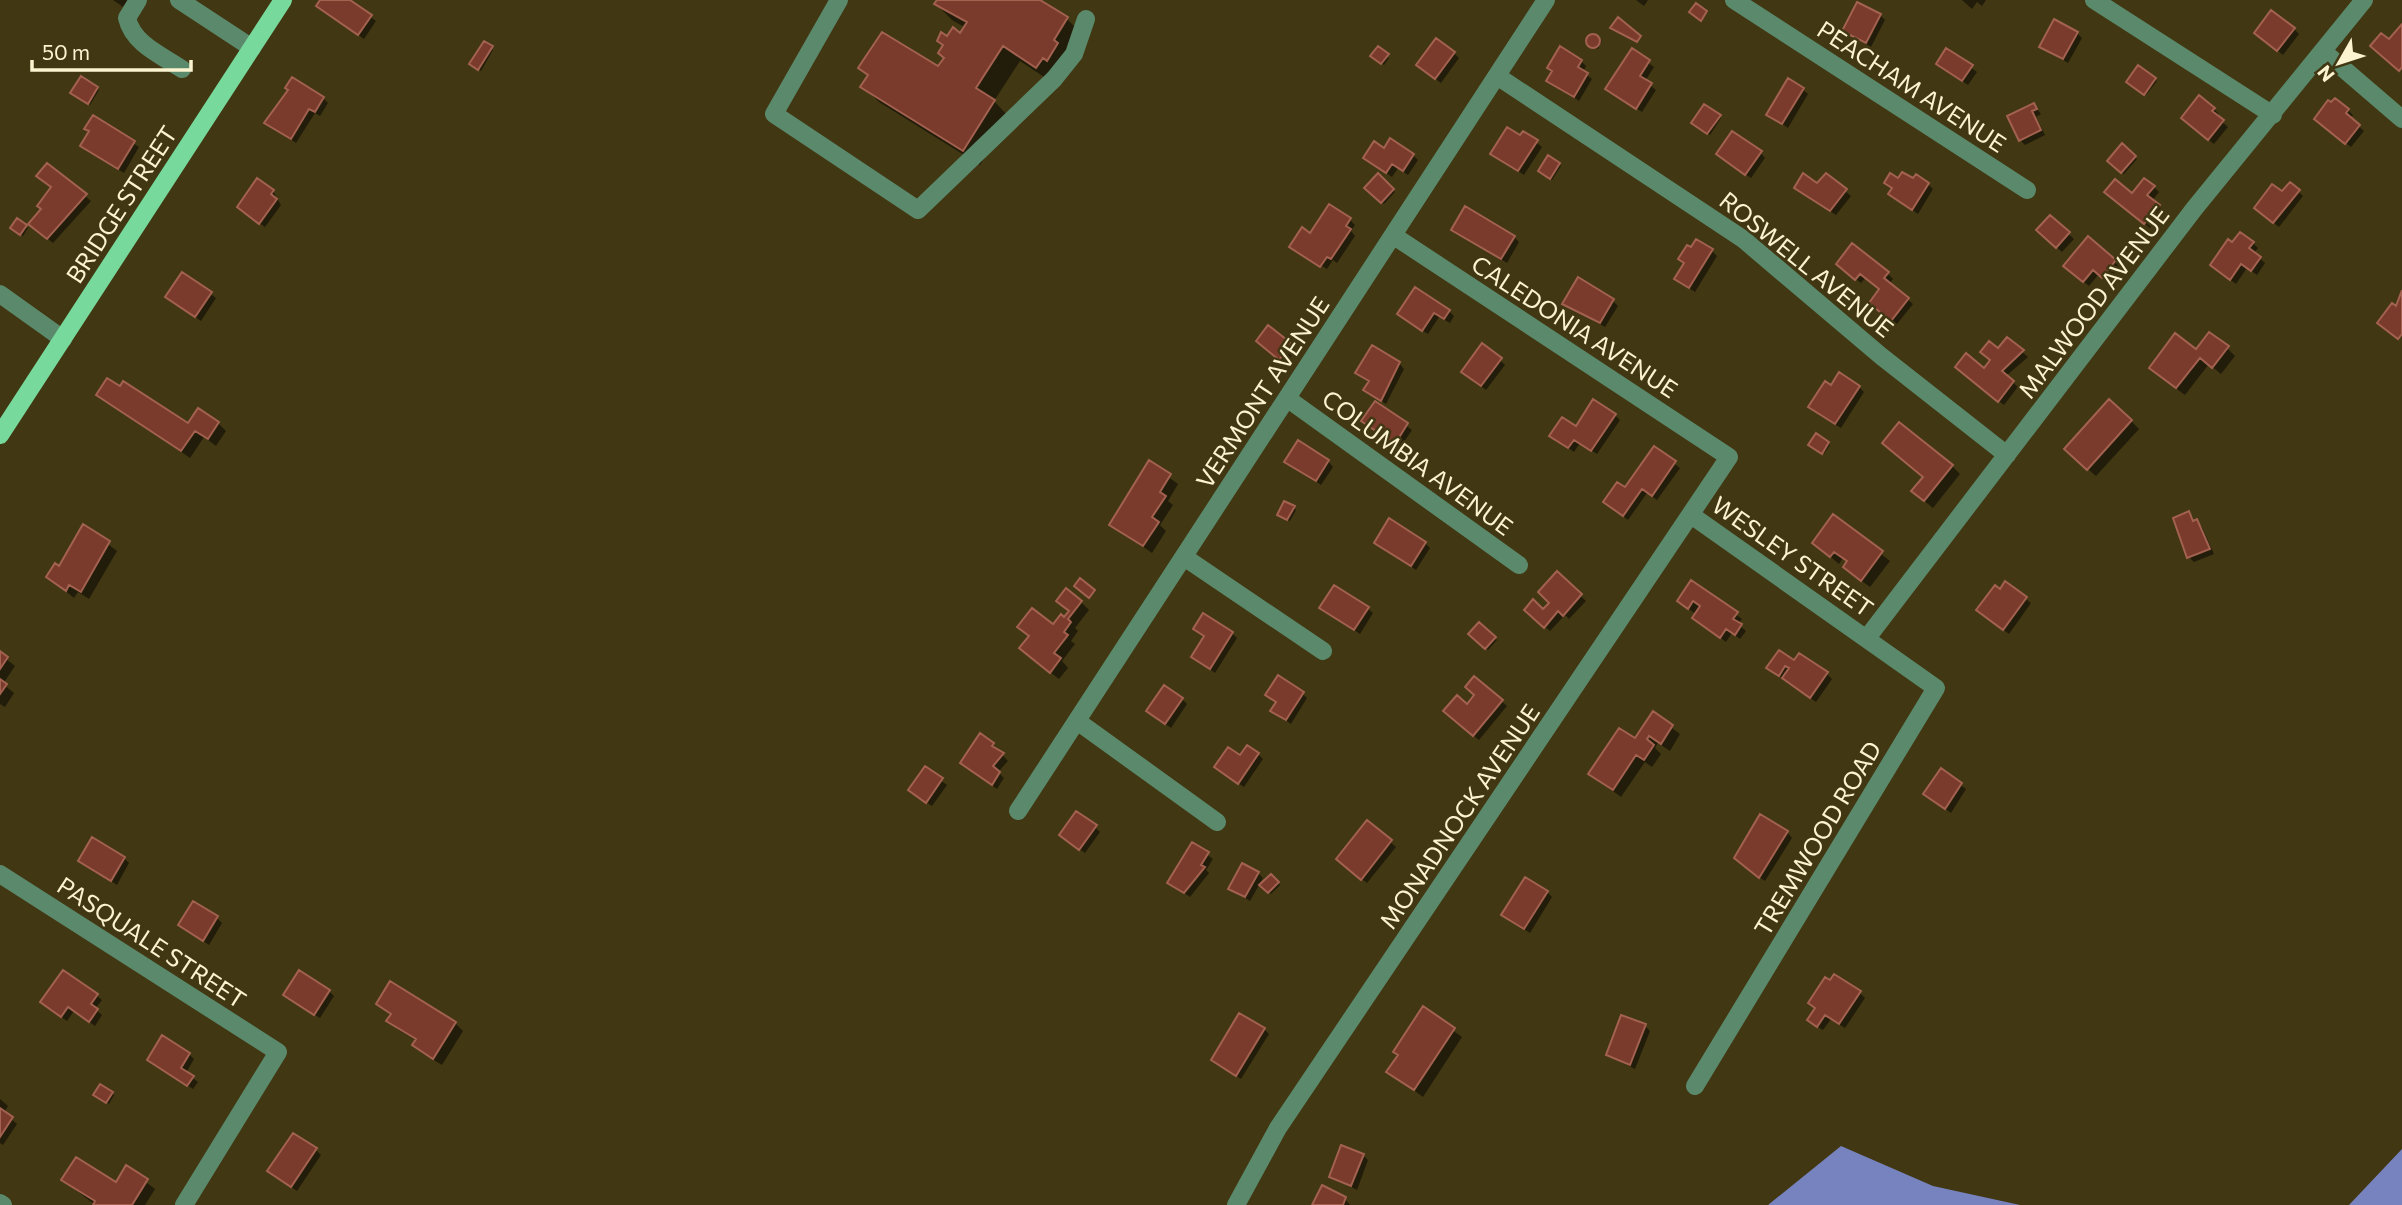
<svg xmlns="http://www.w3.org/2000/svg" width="2402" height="1205" viewBox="0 0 2402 1205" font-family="Commissioner,sans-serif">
<rect width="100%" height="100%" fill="#413713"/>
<path fill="#7783bf" d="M1841,1146l92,40 87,19h-252z
M2402,1149v56h-53z"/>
<path fill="#0007" d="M113,0h15l-5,7z
M322,0h25l29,21 -12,18 -40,-28z
M939,0h97l31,19 16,16 -30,48 -33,-22 -26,40 16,17 -30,47 -101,-63 -16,-16 6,-10 -9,-8h78l8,-10 2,-20 13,-3 5,-7 -14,-8 -16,-16z
M1636,0h12l-4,6z
M1962,0h24l-4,6 -5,-4 -5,7z
M1880,15l5,5 -14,27 -27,-16z
M2294,29l5,5 -16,21 -22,-17z
M2077,33l5,5 -14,25 -27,-17z
M1592,37l10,4 -4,8 -10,-4z
M491,48l2,2 -12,21 -7,-5z
M1378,48l11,10 -5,7 -12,-9z
M1560,49l21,12 5,5 -3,6 9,7 -13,22 -30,-21 4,-8 -4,-4z
M1947,50l30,22 -9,13 -25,-17z
M1632,51l22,16 -9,14 11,9 -14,22 -29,-18z
M1454,53l5,5 -18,25 -18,-13z
M2155,79l2,2 -11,14 -16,-11z
M97,88l2,2 -9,15 -16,-10z
M1802,89l6,5 -20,34 -20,-14z
M290,91l33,7 5,5 -8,13 -5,-3 -19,30 -30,-21z
M2034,105l7,9 -5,3 9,18 -20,10 -5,-5z
M2214,109l5,5 -2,3 11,10 -14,17 -26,-21z
M2348,110l5,5 -3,4 14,12 -13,16 -30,-23z
M1719,116l2,2 -11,17 -15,-10z
M93,117l46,30 -15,26 -42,-28 8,-13z
M1524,133l18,14 -18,28 -32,-22z
M2122,146l15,13 -13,15 -15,-13z
M1384,150l29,5 5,5 -10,15 -10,-7 -6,9 -27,-19z
M1760,152l5,6 -14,20 -28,-19z
M1559,164l2,2 -9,14 -10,-7z
M47,165l44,36 -38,42 -17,-14 17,-41z
M1826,175l25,21 -15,19 -40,-27 22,-2z
M1378,176l17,16 -11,12 -17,-16z
M1899,181l29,3 5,5 -15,25 -28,-20 3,-5 -7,-6z
M2154,187l5,5 -7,9 12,10 -14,17 -38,-31 20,-2z
M273,191l8,14 -16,22 -21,-15z
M2298,191l5,5 -24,31 -18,-14 21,-19z
M2050,217l24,22 -12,13 -19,-17z
M17,220l11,8 -5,8 -9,-7z
M1350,220l5,5 -4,6 4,5 -18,27 -4,-3 -6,9 -32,-20 16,-14z
M1453,229l61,8 5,5 -12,21z
M2088,239l32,28 -12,14 -9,-7 -10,12 -19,-15z
M2253,243l5,5 -4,5 11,10 -8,12 -10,-7 -11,16 -19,-14 16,-25z
M1852,246l36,28 5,5 -4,5 24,20 -16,20 -21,-16 5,-18 -15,-13 -5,6 -18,-14z
M1712,251l5,5 -22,36 -19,-13 10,-15z
M183,274l33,24 -15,23 -28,-19z
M1415,289l34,22 5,5 -4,7 -11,-6 -11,17 -24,-15 -5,-5z
M1613,301l5,5 -13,21 -41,-24z
M2008,340l20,17 -22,19 12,11 -14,18 -42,-33 22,-2z
M1291,345l5,5 -11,14 -22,-18z
M2227,348l8,8 -14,18 -12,-10 -24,31 -26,-19 37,-24z
M1500,360l5,5 -19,25 -18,-14z
M1399,363l5,6 -18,35 -20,-14 4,-7 -13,-10z
M1859,387l5,5 -23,36 -26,-16 16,-24z
M98,394l90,32 30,-3 8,8 -10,15 -12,-9 -14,21z
M1375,403l37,27 -12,18 -37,-27z
M1615,415l5,5 -23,34 -17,-11 -6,9 -23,-16z
M2131,421l8,8 -43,47 -22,-19z
M1828,443l2,2 -6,9 -12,-8z
M1655,449l25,19 -23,32 -10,-7 -19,27 -23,-18 20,-12z
M1286,461h42l5,6 -12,18z
M1149,463l29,21 -10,17 5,4 -13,20 6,6 -14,22 -41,-29z
M1952,466l8,8 -27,34 -11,-9 3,-22z
M1294,508l2,2 -6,11 -9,-5z
M2188,513l14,14 12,27 -20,8 -5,-5z
M1833,517l57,44 -20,26 -17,-12 -4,-12 -6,-5 -4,6 -25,-21z
M84,526l33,25 -28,48 -11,-7 -4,6 -26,-21 12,-9z
M1425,543l5,5 -14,22 -35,-23z
M1557,574l29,27 -17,18 -4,-4 -15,16 -24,-21 18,1 7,-8z
M1692,583l50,36 -4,5 8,7 -6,8 -8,-6 -6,9 -32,-24 2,-4 -12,-8z
M2006,584l25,19 -22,31 -25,-19z
M1058,601l23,1 8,8 -14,18 3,3 -7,10 4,3 -13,17 6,7 -9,11 -30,-23 41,-44z
M1322,608h45l6,5 -13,21z
M1479,624l18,16 -9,10 -18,-16z
M1195,629l37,4 5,5 -22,35 -22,-16 12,-20z
M0,654l15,12 -12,18 11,9 -9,14 -5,-3z
M1794,662l33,12 5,5 -16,23 -48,-34z
M1475,679l32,27 -28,34 -29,-24 17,-9 9,-12z
M1302,693l5,5 -16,26 -18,-13 4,-8 -9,-8z
M1182,699l5,5 -16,24 -17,-12z
M1653,714l27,20 -10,17 -12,-8 -3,5 6,6 -9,13 -7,-5 -24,35 -31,-23 45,-33z
M993,745l15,16 -10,11 6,6 -7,11 -30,-21z
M1258,754l5,5 -19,28 -22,-15 18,-15z
M925,769l22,16 -15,21 -17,-11z
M1941,771l25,18 -15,24 -26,-19z
M1367,822l29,25 -29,36 -24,-19z
M1095,827l5,5 -15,21 -19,-13z
M1787,832l5,6 -27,43 -16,-11z
M1193,844l20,15 -7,11 3,3 -19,24 -21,-14z
M124,858l5,5 -12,22 -37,-25z
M1258,873l5,5 -13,23 -20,-13z
M1271,876l9,9 -9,9 -9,-9z
M1547,892l5,5 -22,36 -27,-18z
M217,918l5,5 -13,22 -29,-20z
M1830,983l30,10 5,5 -20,30 -14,-9 -8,11 -8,-5z
M329,991l5,5 -14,22 -29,-18z
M96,995l6,5 -7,9 7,6 -7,11 -21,-15 -7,10 -20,-14z
M378,1004l77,19 8,8 -21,34 -20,-12 -8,-8 3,-4 -20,-12 -8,-9 2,-4z
M1423,1009l39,28 -39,60 -34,-25z
M1645,1026l5,5 -15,38 -27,-14z
M1264,1029l5,5 -28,45 -28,-19z
M189,1054l5,5 -8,14 12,9 -5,7 -44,-29z
M112,1093l2,2 -5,9 -12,-7z
M0,1099l8,7 -4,7 13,11 -14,21 -3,-2z
M316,1150l5,5 -24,36 -22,-15z
M1363,1155l5,5 -11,30 -26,-14z
M127,1168l28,21 -10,16h-50l-32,-25 53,4z
M1323,1187l22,12 5,6h-36z"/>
<path fill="#7a3b2c" stroke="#a36150" stroke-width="2" d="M320,0h30l22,15 -14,20 -42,-29z
M937,0h103l28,17 -14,23 4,3 -11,18 -4,-3 -7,10 -33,-22 -27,42 19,12 -32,51 -103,-64 8,-12 -10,-7 24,-36 56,34 6,-8 -6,-5 5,-8 -6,-4 4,-9 6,4 6,-9 7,6 7,-11 -33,-18z
M1857,2l24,12 -15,29 -24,-12z
M1696,3l11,8 -6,10 -12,-9z
M2271,10l24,18 -18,23 -23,-18z
M1618,17l23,19 -4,6 -27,-14z
M2054,19l24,13 -15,27 -24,-12z
M2402,24v43l-3,4 -29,-25 11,-13 8,6z
M1586 41a7 7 0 1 1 14 0a7 7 0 1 1-14 0Z
M1436,38l19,14 -20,27 -19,-14z
M484,41l9,5 -15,24 -9,-6z
M1378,46l11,8 -8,10 -11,-8z
M1560,46l22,14 -4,7 10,6 -14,24 -28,-16 6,-10 -5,-3z
M1632,48l18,12 -10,16 12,7 -16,26 -31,-20z
M1946,48l27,17 -11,16 -26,-17z
M2138,65l18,13 -12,17 -18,-13z
M81,76l17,11 -10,17 -18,-11z
M292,77l32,20 -9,15 -6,-3 -18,30 -27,-16 24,-33 -3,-2z
M1788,78l16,10 -22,36 -16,-9z
M2199,95l16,13 -3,3 12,9 -16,20 -27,-22z
M2335,98l14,11 -3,4 14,12 -15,19 -31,-25 14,-19 3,2z
M2034,103l3,6 -5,2 9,19 -22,11 -12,-25z
M1704,104l17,11 -14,19 -16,-11z
M93,115l42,26 -17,28 -38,-23 9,-15 -5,-2z
M1507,127l13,8 3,-4 15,9 -20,31 -28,-17z
M1732,131l30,20 -17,24 -29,-21z
M1390,138l24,16 -11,17 -11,-7 -6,9 -23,-15 11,-17 10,7z
M2122,143l14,13 -15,17 -14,-12z
M1548,155l12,8 -10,16 -12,-8z
M47,163l40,31 -40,45 -19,-15 13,-15 -4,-3 14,-19 -15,-11z
M1902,172l11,6 3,-4 13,9 -17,27 -24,-16 4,-6 -8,-5 6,-10 8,5z
M1378,173l16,16 -13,14 -17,-15z
M1803,173l14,10 9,-10 21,16 -17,22 -36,-23z
M257,178l17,12 -3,4 6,5 -18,25 -22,-17z
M2144,178l11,8 -8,9 13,10 -16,19 -40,-32 11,-13 17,14z
M2290,182l10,8 -27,33 -19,-15 18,-24 10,7z
M1329,204l22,14 -5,8 5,3 -20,30 -4,-2 -7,10 -31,-20 13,-20 8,6z
M1465,206l50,30 -14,23 -50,-29z
M2050,215l20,17 -14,16 -20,-18z
M17,218l10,7 -7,10 -10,-7z
M2240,232l14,10 -5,6 12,9 -10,14 -10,-7 -11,16 -20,-15 18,-26 4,3z
M2088,236l28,24 -14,18 -9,-8 -10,12 -20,-16z
M1696,239l17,10 -24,39 -15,-9 10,-16 -6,-4 9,-14 4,2z
M1852,243l37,29 -5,6 25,20 -18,23 -22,-18 10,-14 -19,-15 -5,6 -19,-16z
M182,272l30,20 -17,25 -30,-20z
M1578,277l36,22 -14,24 -38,-19z
M1415,287l35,23 -6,9 -10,-6 -12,18 -25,-17z
M2402,290v44l-4,5 -21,-16 15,-20 4,3z
M1268,325l24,19 -13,16 -23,-19z
M2209,332l20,14 -17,22 -12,-10 -24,30 -27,-20 26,-35 21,16z
M2007,337l17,13 -22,21 12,10 -16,21 -43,-35 11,-14 18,15 6,-8 -10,-8 9,-11 9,7z
M1482,343l20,15 -21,28 -20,-14z
M1372,345l28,17 -19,39 -18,-11 6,-9 -14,-8z
M1839,372l21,14 -25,38 -27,-17 17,-26 6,4z
M107,378l13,8 3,-5 65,42 10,-15 21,14 -11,17 -13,-8 -14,20 -85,-56z
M1593,399l23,15 -25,37 -17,-11 -6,8 -19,-12 13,-19 14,9z
M2109,399l23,21 -45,50 -23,-21z
M1375,401l33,22 -13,21 -34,-23z
M1899,422l54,43 -29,36 -13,-10 12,-14 -41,-34z
M1816,433l13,9 -7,12 -14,-9z
M1298,440l31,20 -13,21 -32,-19z
M1654,446l22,15 -24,35 -10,-7 -19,27 -20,-14 14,-20 8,5z
M1149,460l22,14 -11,18 6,4 -14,21 7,5 -16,24 -34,-21z
M1284,501l11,5 -8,14 -10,-5z
M2189,511l4,10 4,-2 13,30 -23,9 -14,-40z
M1833,514l50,37 -22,30 -18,-14 4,-6 -13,-9 -4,5 -18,-14z
M1389,518l37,24 -15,24 -37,-23z
M83,524l27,17 -29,51 -12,-7 -3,6 -20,-14 9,-14 4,3z
M1557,571l25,23 -19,22 -5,-5 -14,17 -20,-18 9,-11 10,10 6,-6 -11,-11z
M1080,578l15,12 -6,8 -15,-12z
M1691,580l47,32 -5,7 9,5 -7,11 -9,-6 -6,9 -28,-20 8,-12 -7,-5 -5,8 -11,-8z
M2005,581l22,16 -24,33 -27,-20 19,-25 5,4z
M1334,585l35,22 -15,23 -35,-22z
M1066,588l16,13 -14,18 3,3 -7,10 4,3 -14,18 7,5 -11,15 -31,-25 10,-12 -12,-9 15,-19 21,16 8,-10 3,3 5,-6 -13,-10z
M1203,613l30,19 -23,37 -19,-12 13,-21 -11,-7z
M1479,622l17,15 -11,12 -17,-15z
M1779,650l15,10 5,-7 29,19 -18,26 -28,-20 7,-10 -4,-2 -6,10 -13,-8z
M0,651l8,6 -8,12z
M1278,675l26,17 -18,28 -16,-9 6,-9 -11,-7z
M1474,676l29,24 -30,36 -30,-25 14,-16 10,9 7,-9 -9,-8z
M0,679l7,5 -7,10z
M1164,685l19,13 -18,26 -19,-13z
M1653,711l20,14 -12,19 -12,-8 -2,3 7,6 -10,15 -8,-5 -23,35 -25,-16 31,-46 16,10z
M980,733l14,10 -2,3 12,7 -11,13 7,6 -8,13 -32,-22z
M1247,745l12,8 -21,31 -24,-17 14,-20 12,8z
M925,766l18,12 -17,25 -18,-13z
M1941,768l21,15 -17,26 -22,-15z
M1076,811l21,14 -18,25 -20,-15z
M1760,814l28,17 -29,47 -25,-20z
M1367,820l25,20 -31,40 -25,-21z
M92,837l33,20 -14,24 -33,-20z
M1192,842l17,10 -8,13 4,2 -21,26 -17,-10z
M1242,863l17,9 -14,25 -17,-8z
M1271,874l8,8 -11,11 -9,-8z
M1525,877l23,14 -24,38 -23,-14z
M193,901l25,15 -15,25 -25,-16z
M63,970l35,24 -7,10 7,5 -9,13 -21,-15 -7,10 -21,-15z
M299,970l31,20 -16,25 -31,-20z
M1834,974l27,17 -22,33 -14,-9 -8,12 -10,-7 8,-12 -7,-5 17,-26 5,3z
M390,981l66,41 -23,37 -21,-14 4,-6 -30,-18 5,-7 -15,-10z
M1423,1006l32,22 -41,62 -28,-18 12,-17 -5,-3z
M1239,1013l26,15 -29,48 -25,-16z
M1621,1015l25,9 -16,41 -24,-10z
M162,1035l28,18 -9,15 13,8 -7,10 -40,-26z
M100,1084l13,8 -7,11 -13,-8z
M0,1108l13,9 -13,20z
M293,1133l24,15 -26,39 -24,-16z
M1341,1145l23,9 -13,32 -22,-9z
M76,1157l40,25 10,-17 22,14 -16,26h-39l2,-4 -34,-21z
M1322,1185l24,12 -3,8h-31z"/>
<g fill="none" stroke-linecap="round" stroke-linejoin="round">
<path stroke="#5b896b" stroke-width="18" d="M138,0l-11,18c6,26 34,37 55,51
M179,0l73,48
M839,0l-65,114 144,96 136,-131 20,-25 12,-35
M1734,0l293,190
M2094,0l179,115
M2324,52l78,67
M1497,76l246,163 138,117 126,99
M0,294l63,45
M1288,399l231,166
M1691,515l245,173 -241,398
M1184,557l139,94
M1867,638l327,-429 170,-209
M1077,721l140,101
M1018,811l528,-811
M0,874l278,178 -94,153
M0,1203l3,2
M1236,1205l42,-77 451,-671 -335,-221"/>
<path stroke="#77d99b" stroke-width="18" d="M0,435l283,-435"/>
</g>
<g text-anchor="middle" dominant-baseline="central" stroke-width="5" stroke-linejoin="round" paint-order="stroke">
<g font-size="24" fill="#fcf3d1" stroke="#413713">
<text transform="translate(1912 86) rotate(33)">PEACHAM AVENUE</text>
<text transform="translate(121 204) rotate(-57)">BRIDGE STREET</text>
<text transform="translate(1807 264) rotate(39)">ROSWELL AVENUE</text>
<text transform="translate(2093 302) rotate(-53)">MALWOOD AVENUE</text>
<text transform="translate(1575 326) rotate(33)">CALEDONIA AVENUE</text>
<text transform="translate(1262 392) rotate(-57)">VERMONT AVENUE</text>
<text transform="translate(1418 462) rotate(36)">COLUMBIA AVENUE</text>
<text transform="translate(1793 556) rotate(35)">WESLEY STREET</text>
<text transform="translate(1459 816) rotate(-56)">MONADNOCK AVENUE</text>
<text transform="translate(1817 838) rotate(-59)">TREMWOOD ROAD</text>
<text transform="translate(152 942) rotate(33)">PASQUALE STREET</text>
</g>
</g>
<g transform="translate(2339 63) rotate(231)" stroke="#413713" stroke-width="5" paint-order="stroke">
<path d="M0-5L12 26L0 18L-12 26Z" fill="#fcf3d1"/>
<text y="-10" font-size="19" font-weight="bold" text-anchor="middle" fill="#fcf3d1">N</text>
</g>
<path d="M32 60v10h159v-10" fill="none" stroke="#fcf3d1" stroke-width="3.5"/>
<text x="42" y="60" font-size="21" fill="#fcf3d1" stroke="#413713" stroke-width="5" paint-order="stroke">50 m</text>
</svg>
